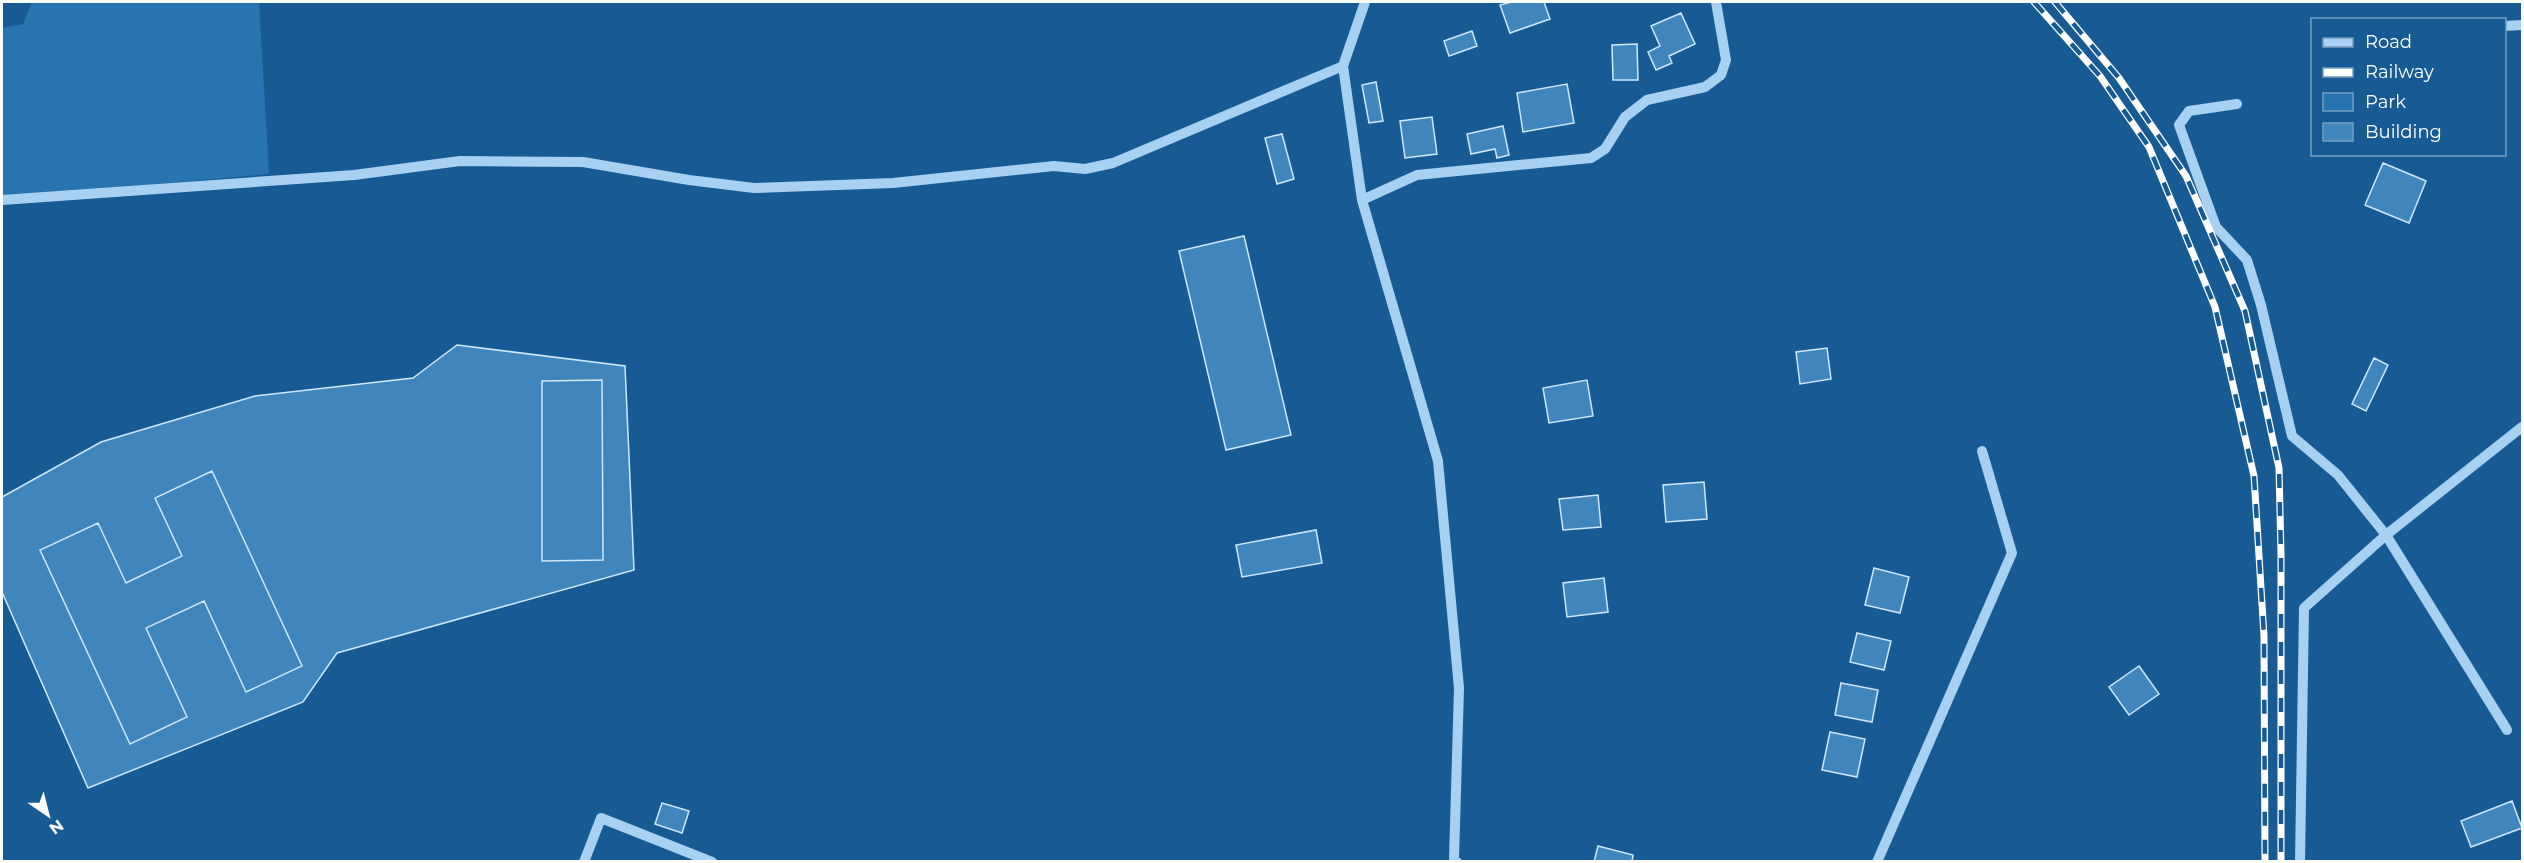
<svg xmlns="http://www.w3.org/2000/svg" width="2524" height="863" viewBox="0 0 2524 863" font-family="Montserrat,sans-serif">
<rect width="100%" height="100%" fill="#185b94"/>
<path fill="#2774b0" d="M32,2h227l10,172 -267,24v-170l21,-4z"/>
<path fill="#4085bb" stroke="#cfe8fb" stroke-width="1.5" d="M1511,2h33l6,17 -40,14 -10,-28z
M1681,13l14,31 -26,12 3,7 -16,7 -8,-18 12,-6 -9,-20z
M1472,31l5,15 -28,10 -5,-15z
M1637,44l1,36h-25l-1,-35z
M1376,82l7,39 -14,2 -7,-38z
M1567,84l7,39 -51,9 -6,-39z
M1432,117l5,37 -32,4 -5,-37z
M1503,126l6,29 -12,3 -2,-9 -24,5 -4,-20z
M1282,134l12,45 -17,5 -12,-46z
M2383,163l43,18 -17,42 -44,-18z
M1244,236l47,199 -65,15 -47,-199z
M457,345l168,21 9,204 -297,83 -34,49 -215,86 -86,-196v-95l99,-55 154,-46 158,-18z
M1827,348l4,31 -31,5 -4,-32z
M2374,358l14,7 -22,46 -14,-7z
M602,380l1,180 -61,1v-180z
M1587,380l6,36 -44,7 -6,-35z
M212,471l90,195 -56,26 -42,-91 -58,27 41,89 -57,27 -90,-194 58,-27 28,60 56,-27 -27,-58z
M1704,482l3,37 -41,3 -3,-37z
M1598,495l3,32 -38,3 -4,-31z
M1316,530l6,33 -80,14 -6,-32z
M1874,568l35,9 -9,36 -35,-8z
M1604,578l4,34 -41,5 -4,-34z
M1857,633l34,8 -7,29 -34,-8z
M2139,666l20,28 -30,21 -20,-28z
M1841,683l37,7 -6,32 -37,-7z
M1830,732l35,7 -8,38 -35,-7z
M2512,801l10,27 -51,19 -10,-26z
M662,803l27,8 -7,22 -27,-9z
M1598,846l35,9 -1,7h-38z"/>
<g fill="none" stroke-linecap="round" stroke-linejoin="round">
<path stroke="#a8d0f0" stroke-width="10" d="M1365,2l-22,64 19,134 76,261 21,227 -5,171 3,3
M2504,26l18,-1
M2237,104l-48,7 -10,14 37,102 31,33 14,45 31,131 46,39 48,60 121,195
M2,200l352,-25 106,-14 123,1 106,18 65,8 139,-5 161,-17 31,3 28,-6 230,-97
M1362,200l55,-25 174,-17 14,-9 20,-32 22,-17 58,-13 16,-12 5,-15 -10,-58
M584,862l17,-44 111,44
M1877,862l135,-309 -30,-102
M2300,862l4,-254 82,-73 136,-108"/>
<g stroke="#fff" stroke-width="7">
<path id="rail" d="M2034,2l66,74 49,71 66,160 39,169 10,160 1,226
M2055,2l64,76 67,98 59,135 34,157 2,87v307"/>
</g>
<use href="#rail" stroke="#185b94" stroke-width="4.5" stroke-dasharray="14" stroke-linecap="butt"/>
</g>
<rect width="2524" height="863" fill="none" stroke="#ffffff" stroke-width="6"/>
<rect x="2311" y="18" width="195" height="138" fill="#185b94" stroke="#749dbf" stroke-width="1.5"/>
<rect x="2323" y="38" width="30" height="9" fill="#a8d0f0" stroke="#749dbf" stroke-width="1.5"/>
<text x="2365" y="48" font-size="18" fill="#ffffff">Road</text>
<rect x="2323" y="68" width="30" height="9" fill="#ffffff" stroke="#749dbf" stroke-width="1.5"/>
<text x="2365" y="78" font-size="18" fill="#ffffff">Railway</text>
<rect x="2323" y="93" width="30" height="18" fill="#2774b0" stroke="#749dbf" stroke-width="1.5"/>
<text x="2365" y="108" font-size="18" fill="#ffffff">Park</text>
<rect x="2323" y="123" width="30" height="18" fill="#4085bb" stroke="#749dbf" stroke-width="1.5"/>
<text x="2365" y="138" font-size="18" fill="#ffffff">Building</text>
<g transform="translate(48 815) rotate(145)" stroke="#185b94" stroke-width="4.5" paint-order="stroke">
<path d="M0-4.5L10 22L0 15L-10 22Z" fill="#ffffff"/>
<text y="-9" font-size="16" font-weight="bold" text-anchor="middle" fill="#ffffff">N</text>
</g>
</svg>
